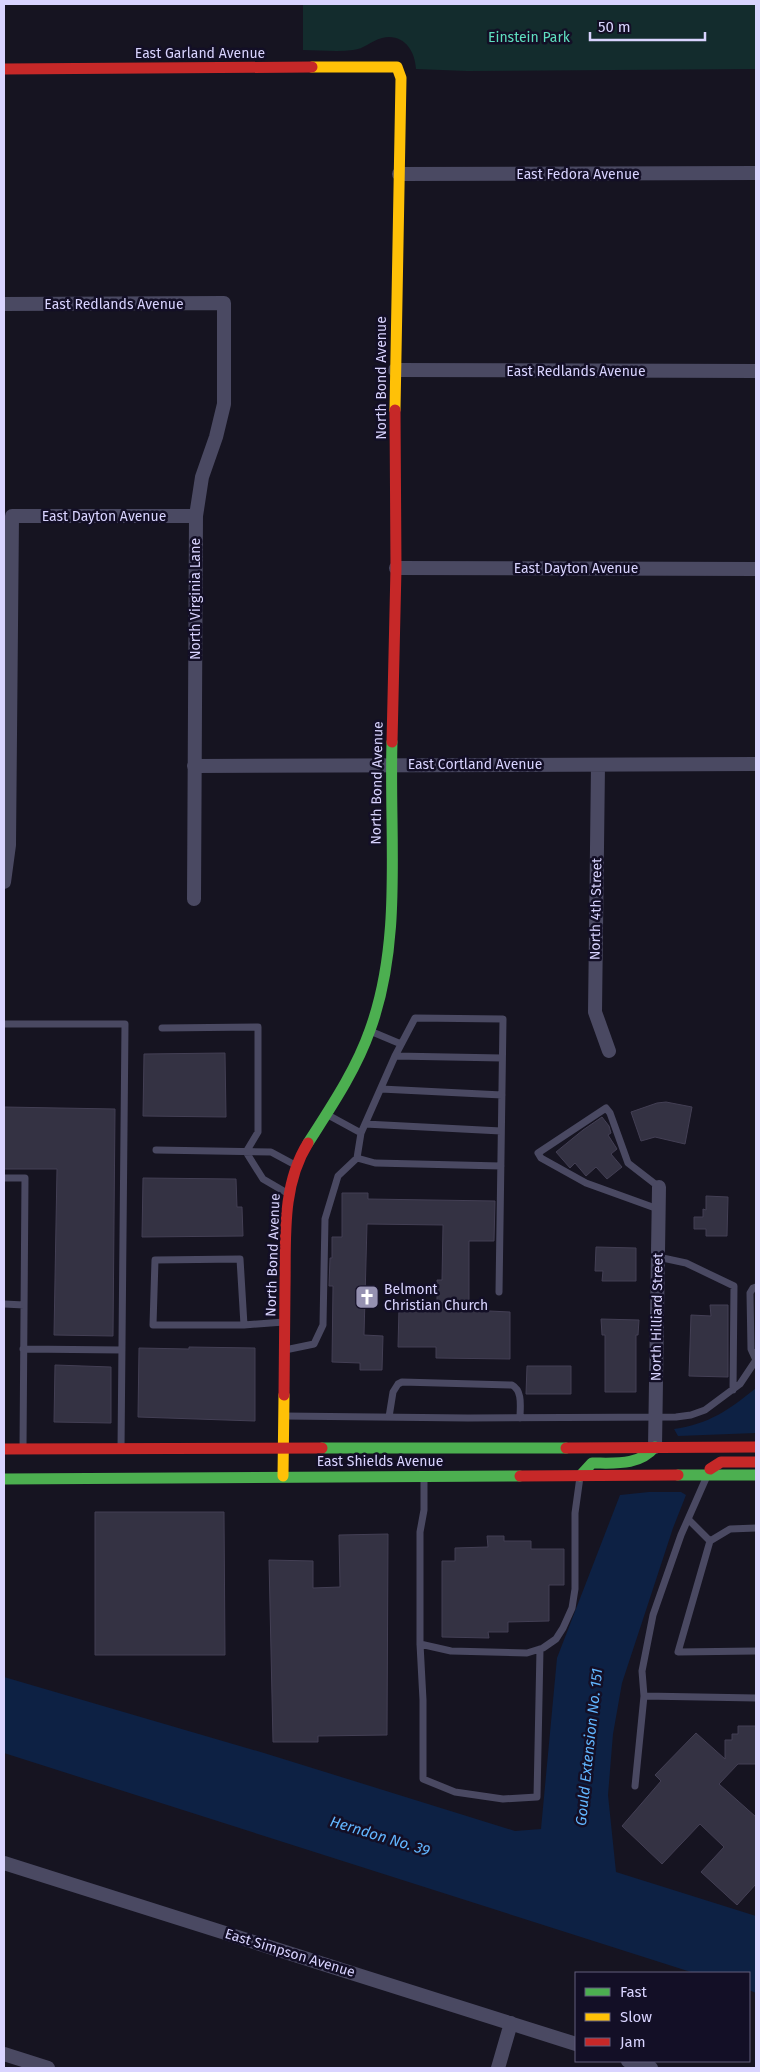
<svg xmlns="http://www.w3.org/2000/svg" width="760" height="2072" viewBox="0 0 760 2072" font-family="'Fira Sans',sans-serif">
<rect width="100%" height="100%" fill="#161421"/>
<path fill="#132c2d" d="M303,4h453v65l-289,2 -51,-2c-1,-19 -13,-36 -34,-31 -11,3 -18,11 -29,12 -16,2 -34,0 -50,0z"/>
<path fill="#0d2144" d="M756,1388v45l-78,3 -4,-7c35,-5 55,-19 82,-41z
M649,1492h32l5,3 -13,33 -51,155 -9,51 -5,61 8,77 140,44v77l-7,-3v-17h-55l-690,-220v-76l260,76 251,78 26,-2 16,-171 63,-163z"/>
<path fill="#343243" stroke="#433f54" d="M225,1053l1,64 -83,-1 1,-62z
M666,1102l26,5 -7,37 -30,-7 -14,4 -10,-29 26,-9z
M4,1107l111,2 -2,227 -59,-1 3,-166h-53z
M602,1117l7,9 2,7 -3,2 9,14 -6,5 11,13 -15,12 -11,-12 -10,9 -11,-13 -5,5 -14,-16 27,-22z
M143,1178l93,1 1,28h5l1,29 -101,1z
M342,1193h26v6l127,2 -1,40h-25v69l41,2v47l-74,-1v-11h-38l1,-39h38v-28h5l1,-55 -76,-1 -3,111 19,1 -1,34h-22v-7l-28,-1 1,-76h-4l1,-28h2v-21h10z
M706,1196l22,1 -1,39h-21v-7h-12v-12h9v-8l3,1z
M596,1247l40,1v33h-34l1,-10h-8z
M710,1305h18v72l-39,-1 2,-61 20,1z
M601,1319l38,1 -1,15h-2v57h-31v-57h-3z
M189,1347l66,1v73l-117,-4 1,-69 50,1z
M55,1365l56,2v56l-57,-1z
M527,1366h44v28h-45z
M95,1512h129l1,143h-130z
M388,1534l-1,201 -69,1v6h-45l-4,-182 44,1v27l27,-1 -1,-52z
M487,1536h17v5h27v8h33v36h-15v36l-41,1v10h-20l1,6 -47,-1v-76h13v-13l33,-1z
M738,1726h18v38h-18l-19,20 37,33v67l-19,21 -36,-33 23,-25 -24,-23 -38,40 -40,-38 39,-45 -6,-6 41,-42 29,26v-19h7v-6h6z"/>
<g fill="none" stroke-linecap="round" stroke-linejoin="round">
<path stroke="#4a4962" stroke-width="7" d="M4,1024h121l-4,425
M162,1028l96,-1v105l-12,20
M370,1031l31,13
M395,1056l107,2
M381,1089l121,6
M328,1115l33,18
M365,1124l136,7
M156,1150l115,2 26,14
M246,1152l17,27 24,14
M357,1158l18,5 126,3
M4,1178h21l-2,271
M658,1209l-72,-26 -45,-25 -3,-5 68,-45 4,5 18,50 31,24
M658,1257l28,6 48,23 -1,104
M4,1304l20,1
M244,1325l-4,-66 -85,1 -2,65h91l40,-3
M23,1349l99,1
M285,1350l29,-6 9,-19 2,-106 13,-43 19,-18 4,-25 34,-77 20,-38 88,1 -4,273
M756,1360l-5,-11 -1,-56 3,-5 3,-1
M284,1416l184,2 208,-1 15,-2 14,-5 35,-26 16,-24
M389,1417l4,-25 5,-8 4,-2 110,3c11,6 8,22 8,33
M424,1478v32l-4,22v112l3,56v79l32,13 48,7 34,-2 3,-148
M689,1520l21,21
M756,1528l-26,1 -20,12 -32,111 78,-1
M420,1644l31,7 76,2 16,-5 13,-9 7,-11 9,-20 3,-19v-76l5,-36
M644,1696l112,2
M635,1786l9,-90 -2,-25 11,-56 28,-80 26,-59"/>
<path stroke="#4a4962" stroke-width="14" d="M399,174l357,-1
M4,304l220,-1v101l-8,33 -14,40 -6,39 -2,383
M395,370l361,1
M396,568l360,1
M598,765l-3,247 14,39
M194,766l562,-2
M4,882l5,-37 3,-329h184
M655,1447l4,-260
M4,1863l572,181
M4,2054l44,14
M628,2061l23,7
M498,2068l13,-45"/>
<path stroke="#4caf50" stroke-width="11" d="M308,1143c23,-36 48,-73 62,-113 33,-90 19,-194 22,-288
M322,1448h244
M678,1475h78
M580,1476l12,-13c23,0 47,3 63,-16
M4,1479l516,-3"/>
<path stroke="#ffc107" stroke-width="11" d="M312,67h85l4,11 -6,332
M283,1476l1,-81"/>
<path stroke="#c62828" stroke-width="11" d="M4,69l308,-2
M392,742l4,-174 -1,-158
M284,1395c0,-35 1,-71 1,-107 1,-48 -4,-102 23,-145
M566,1448l190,-1
M4,1449l318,-1
M710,1469l11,-7h35
M520,1476l158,-1"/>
</g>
<defs>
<g id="church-square" transform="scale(1.25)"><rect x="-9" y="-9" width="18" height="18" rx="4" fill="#9591b1" stroke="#130f26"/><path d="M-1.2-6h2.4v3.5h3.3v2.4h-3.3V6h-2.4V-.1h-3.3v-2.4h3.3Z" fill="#fff"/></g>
</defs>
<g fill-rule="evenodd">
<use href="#church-square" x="367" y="1297"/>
</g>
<g text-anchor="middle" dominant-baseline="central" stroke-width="5" stroke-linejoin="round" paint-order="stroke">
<g font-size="14" fill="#5fe0c0" stroke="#130f26">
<text x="529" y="37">Einstein Park</text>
</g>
<g font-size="14" fill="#d9d4ff" stroke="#130f26">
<text x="200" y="53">East Garland Avenue</text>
<text x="578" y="174">East Fedora Avenue</text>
<text x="114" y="304">East Redlands Avenue</text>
<text x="576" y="371">East Redlands Avenue</text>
<text transform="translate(381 378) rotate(-90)">North Bond Avenue</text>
<text x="104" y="516">East Dayton Avenue</text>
<text x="576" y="568">East Dayton Avenue</text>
<text transform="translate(195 599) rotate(-90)">North Virginia Lane</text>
<text x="475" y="764">East Cortland Avenue</text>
<text transform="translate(377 783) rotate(-89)">North Bond Avenue</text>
<text transform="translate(596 909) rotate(-89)">North 4th Street</text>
<text transform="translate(273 1255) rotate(-88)">North Bond Avenue</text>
<text transform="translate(657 1317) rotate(-89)">North Hilliard Street</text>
<text x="380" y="1461">East Shields Avenue</text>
<text transform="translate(290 1953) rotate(17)">East Simpson Avenue</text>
</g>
<g font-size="14" fill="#d9d4ff" stroke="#130f26" text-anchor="start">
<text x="384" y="1289">Belmont<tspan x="384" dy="16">Christian Church</tspan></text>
</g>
<g font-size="15" font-style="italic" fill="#62b6ff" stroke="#130f26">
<text transform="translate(589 1747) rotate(-84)">Gould Extension No. 151</text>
<text transform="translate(380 1836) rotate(17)">Herndon No. 39</text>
</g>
</g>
<rect width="760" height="2072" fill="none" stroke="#d9d4ff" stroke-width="10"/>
<rect x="575" y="1972" width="175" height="90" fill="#130f26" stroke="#625e7d"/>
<rect x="585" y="1988" width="25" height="8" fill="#4caf50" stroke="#625e7d"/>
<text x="620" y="1997" font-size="15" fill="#d9d4ff">Fast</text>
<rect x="585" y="2013" width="25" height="8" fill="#ffc107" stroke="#625e7d"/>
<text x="620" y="2022" font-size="15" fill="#d9d4ff">Slow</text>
<rect x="585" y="2038" width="25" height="8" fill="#c62828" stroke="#625e7d"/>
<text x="620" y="2047" font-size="15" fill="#d9d4ff">Jam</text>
<path d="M590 32v8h115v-8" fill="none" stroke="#d9d4ff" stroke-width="2.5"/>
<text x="598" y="32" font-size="15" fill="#d9d4ff" stroke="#130f26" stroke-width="4" paint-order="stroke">50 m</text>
</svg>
